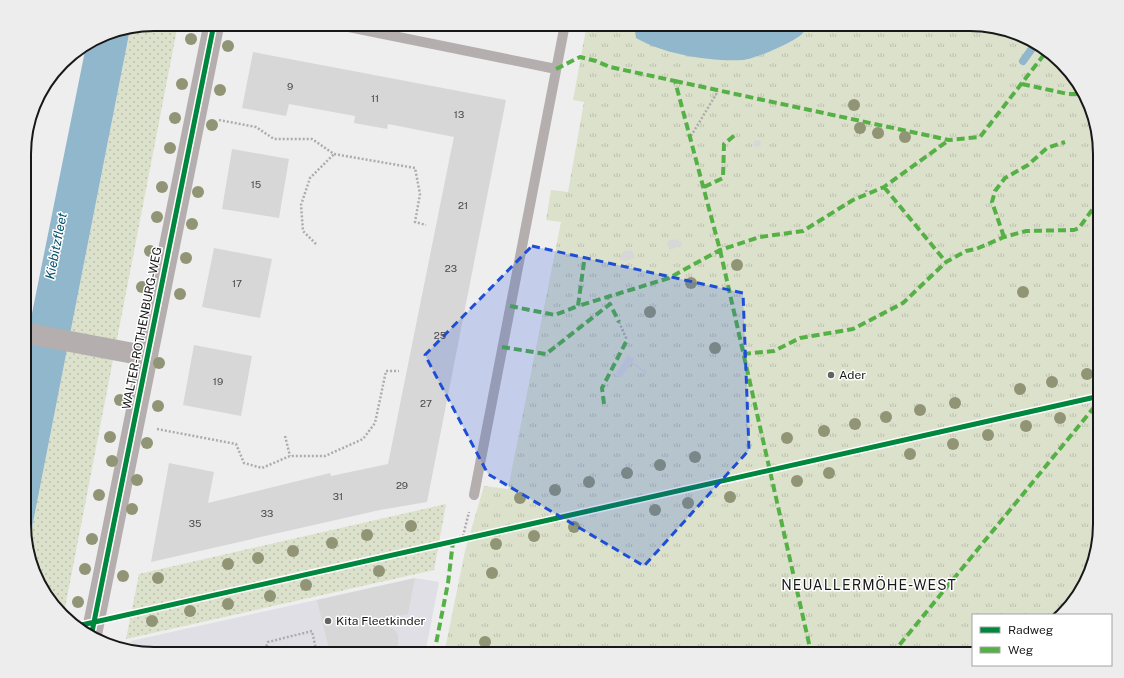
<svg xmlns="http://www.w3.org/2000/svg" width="1124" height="678" viewBox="0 0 1124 678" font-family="'Public Sans',sans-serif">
<defs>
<pattern id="grass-dots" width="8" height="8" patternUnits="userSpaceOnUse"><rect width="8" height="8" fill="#dce1cb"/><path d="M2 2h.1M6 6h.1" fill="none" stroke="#bcc0ae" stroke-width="1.8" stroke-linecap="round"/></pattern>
<pattern id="park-tufts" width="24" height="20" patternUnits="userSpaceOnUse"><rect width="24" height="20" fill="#dce1cb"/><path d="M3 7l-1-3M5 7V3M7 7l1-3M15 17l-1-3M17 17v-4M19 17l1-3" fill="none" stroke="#bcc0ae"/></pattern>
</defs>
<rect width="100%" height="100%" fill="#eeeeef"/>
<path fill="#e0dfe5" d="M415,578l24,4 -14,72h-271l-25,-7 2,-6z"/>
<path fill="url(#grass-dots)" d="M154,24h24l-114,589 -18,-17 -18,-48 102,-519z
M446,504l-12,66 -308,69 13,-65z"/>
<path fill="url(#park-tufts)" d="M587,24h383l65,18 47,47 18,56v387l-18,57 -25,26h-84v39h-529l21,-103 19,-65 24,3 53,-267 -15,-2 5,-30 17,2 16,-90 -11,-2z"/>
<path fill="#90b7cb" d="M634,24h175c-2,3 -4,7 -7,10 -8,8 -47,25 -59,26 -32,2 -80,-6 -107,-22z
M130,29l-102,519 -3,-7v-193l61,-302 19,-12z"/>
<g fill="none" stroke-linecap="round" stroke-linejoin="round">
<path stroke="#90b7cb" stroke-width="8" d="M1023,61l13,-18"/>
</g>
<path fill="#d8d7d8" d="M253,52l253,48 -79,402 -47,8 -229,52 18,-99 45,9 -6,31 122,-30 1,3 57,-12 63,-313 3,-14 -66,-13 -1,5 -33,-6 1,-7 -66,-12 -3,12 -44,-8z
M760,140l1,6 -7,1v-6z
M232,149l57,10 -10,59 -57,-9z
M675,239l7,3 -1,4 -12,4 -2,-9z
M214,248l58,11 -12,59 -58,-11z
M632,250l3,8 -8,3 -5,-1 -3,-2 5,-7z
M194,345l58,11 -11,60 -58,-11z
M628,355l6,4 -2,3 15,10 -1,2 -15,-11 -10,15 -6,-3z
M415,578l-7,36 -22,5 1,6 9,6 2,4v10l-7,8 -61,1 -13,-54z"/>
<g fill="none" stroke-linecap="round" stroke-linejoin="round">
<path stroke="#aeabab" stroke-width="2.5" stroke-dasharray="2 2" stroke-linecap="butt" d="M1082,94l1,-2
M219,120l37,7 18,12h38l22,15 81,14 5,26 -5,28 11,3
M691,136l27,-45
M866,190l1,4
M316,244l-13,-13 -2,-26 9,-27 24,-24
M608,298l2,6
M619,322l8,18
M157,429l79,15 8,19 18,5 28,-12h35l38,-17 12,-16 11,-52h13
M285,436l5,20
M462,540l7,-28
M206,654c18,-11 39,-3 58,0
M264,654l4,-12 44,-11 5,23
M802,654v-5l8,-1v6"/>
<path stroke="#b5aeae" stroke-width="10" d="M334,24l222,45
M474,495l91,-471"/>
<path stroke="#b5aeae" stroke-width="21" d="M25,333l122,23
M91,637l123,-613"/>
<path stroke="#55b145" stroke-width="4" stroke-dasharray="8 4" stroke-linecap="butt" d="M556,69l24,-12 16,4 14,6 65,14 45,169 90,398h18l24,6
M675,81l274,59 31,-3 66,-85
M1022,84l46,10h14
M704,187l19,-9 1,-34 11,-9
M884,187l62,75
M1004,237l-12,-35 3,-11 10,-13 23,-13 19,-17 18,-6
M584,262l-6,44 91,-28 51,-28 40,-13 43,-6 50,-31 31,-13 65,-47
M510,306l45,9 23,-9
M502,347l44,7 64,-50 9,18
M743,354l31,-3 26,-13 53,-9 50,-26 43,-41 20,-11 10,-2 28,-12 22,-6 48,-1 5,-2 21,-29
M604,404l-2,-16 25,-48
M434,654l14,-71 5,-41
M892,654l208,-254"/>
<g stroke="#fff" stroke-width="8">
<path id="cycleway" d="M77,626l1023,-230
M91,637l123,-613"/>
</g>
<use href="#cycleway" stroke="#00873e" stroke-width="5"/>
</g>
<g fill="#919575">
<circle cx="191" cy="39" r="6"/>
<circle cx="228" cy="46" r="6"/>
<circle cx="182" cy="84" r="6"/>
<circle cx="220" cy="90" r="6"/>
<circle cx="854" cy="105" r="6"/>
<circle cx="175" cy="118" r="6"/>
<circle cx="212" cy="125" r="6"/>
<circle cx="860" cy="128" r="6"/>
<circle cx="878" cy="133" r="6"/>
<circle cx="905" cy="137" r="6"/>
<circle cx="170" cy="148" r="6"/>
<circle cx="162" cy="187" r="6"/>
<circle cx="198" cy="192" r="6"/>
<circle cx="157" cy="217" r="6"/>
<circle cx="192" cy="224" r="6"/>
<circle cx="150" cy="251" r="6"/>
<circle cx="186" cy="258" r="6"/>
<circle cx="737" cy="265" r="6"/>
<circle cx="691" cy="283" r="6"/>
<circle cx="142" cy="287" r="6"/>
<circle cx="1023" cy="292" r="6"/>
<circle cx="180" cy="294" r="6"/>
<circle cx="650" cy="312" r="6"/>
<circle cx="715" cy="348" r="6"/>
<circle cx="159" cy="363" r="6"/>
<circle cx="1087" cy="374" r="6"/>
<circle cx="1052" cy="382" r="6"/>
<circle cx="1020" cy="389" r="6"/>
<circle cx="120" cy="400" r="6"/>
<circle cx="955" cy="403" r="6"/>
<circle cx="158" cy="406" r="6"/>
<circle cx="920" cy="410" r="6"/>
<circle cx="886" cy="417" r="6"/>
<circle cx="1060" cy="418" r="6"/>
<circle cx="855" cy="424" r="6"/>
<circle cx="1026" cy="426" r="6"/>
<circle cx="824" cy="431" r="6"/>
<circle cx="988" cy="435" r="6"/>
<circle cx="110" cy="437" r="6"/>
<circle cx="787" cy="438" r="6"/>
<circle cx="147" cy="443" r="6"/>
<circle cx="953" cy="444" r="6"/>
<circle cx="910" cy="454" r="6"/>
<circle cx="695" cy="457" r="6"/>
<circle cx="112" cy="461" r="6"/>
<circle cx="660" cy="465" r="6"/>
<circle cx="627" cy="473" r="6"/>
<circle cx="829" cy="473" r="6"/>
<circle cx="137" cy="480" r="6"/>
<circle cx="797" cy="481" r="6"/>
<circle cx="589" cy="482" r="6"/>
<circle cx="555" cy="490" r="6"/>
<circle cx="99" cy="495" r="6"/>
<circle cx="730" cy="497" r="6"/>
<circle cx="520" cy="498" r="6"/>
<circle cx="688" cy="503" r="6"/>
<circle cx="132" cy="509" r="6"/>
<circle cx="655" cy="510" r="6"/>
<circle cx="411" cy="526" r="6"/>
<circle cx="574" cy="527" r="6"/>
<circle cx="367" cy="535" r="6"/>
<circle cx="534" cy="536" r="6"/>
<circle cx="92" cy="539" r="6"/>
<circle cx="332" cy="543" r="6"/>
<circle cx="496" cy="544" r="6"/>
<circle cx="293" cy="551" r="6"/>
<circle cx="258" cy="558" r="6"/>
<circle cx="228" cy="564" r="6"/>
<circle cx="85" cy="569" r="6"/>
<circle cx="379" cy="571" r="6"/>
<circle cx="492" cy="573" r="6"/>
<circle cx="123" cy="576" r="6"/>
<circle cx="158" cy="578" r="6"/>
<circle cx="306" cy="585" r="6"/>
<circle cx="270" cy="596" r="6"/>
<circle cx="78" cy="602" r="6"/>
<circle cx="228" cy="604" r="6"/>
<circle cx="190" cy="611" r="6"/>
<circle cx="152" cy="621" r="6"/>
<circle cx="485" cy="642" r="6"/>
</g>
<path fill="#1d4ed8" fill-opacity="0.2" stroke="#1d4ed8" stroke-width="3" stroke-dasharray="8 5" stroke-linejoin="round" d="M532,246l211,47 6,157 -105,116 -156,-92 -63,-119z"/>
<g fill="#636364" stroke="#fff" stroke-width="1.5">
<circle cx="831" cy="375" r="4"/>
<circle cx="328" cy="621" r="4"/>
</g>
<g text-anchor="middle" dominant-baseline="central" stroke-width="3" stroke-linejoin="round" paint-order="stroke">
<g font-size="10" fill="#49494a">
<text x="290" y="86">9</text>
<text x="375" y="98">11</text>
<text x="459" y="114">13</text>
<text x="256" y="184">15</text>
<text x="463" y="205">21</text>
<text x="451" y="268">23</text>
<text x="237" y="283">17</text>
<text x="440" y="335">25</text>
<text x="218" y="381">19</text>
<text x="426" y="403">27</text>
<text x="402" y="485">29</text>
<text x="338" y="496">31</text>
<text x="267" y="513">33</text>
<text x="195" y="523">35</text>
</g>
<g font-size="12" fill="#181819" stroke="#fff">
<text transform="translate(142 328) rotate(-79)">WALTER-ROTHENBURG-WEG</text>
</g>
<g font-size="12" fill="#181819" stroke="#fff" text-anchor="start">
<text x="839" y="375">Ader</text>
<text x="336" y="621">Kita Fleetkinder</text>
</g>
<g font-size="13" font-style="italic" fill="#00506c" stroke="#fff">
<text transform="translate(56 246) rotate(-79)">Kiebitzfleet</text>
</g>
<g font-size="14" letter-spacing="1" fill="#181819" stroke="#fff">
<text x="869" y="585">NEUALLERMÖHE-WEST</text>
</g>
</g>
<path d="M0 0H1124V678H0ZM154 31H970A123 123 0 0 1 1093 154V524A123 123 0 0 1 970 647H154A123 123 0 0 1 31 524V154A123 123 0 0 1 154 31Z" fill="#ededed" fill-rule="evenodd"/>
<path fill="none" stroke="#181819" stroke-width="2" d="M154 31H970A123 123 0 0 1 1093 154V524A123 123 0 0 1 970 647H154A123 123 0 0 1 31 524V154A123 123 0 0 1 154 31Z"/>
<rect x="972" y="614" width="140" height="52" fill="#ffffff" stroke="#a3a3a3"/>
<rect x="980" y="627" width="20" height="6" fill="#00873e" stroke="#a3a3a3"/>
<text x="1008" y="634" font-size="12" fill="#181819">Radweg</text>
<rect x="980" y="647" width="20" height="6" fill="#55b145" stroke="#a3a3a3"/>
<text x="1008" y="654" font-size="12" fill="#181819">Weg</text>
</svg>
